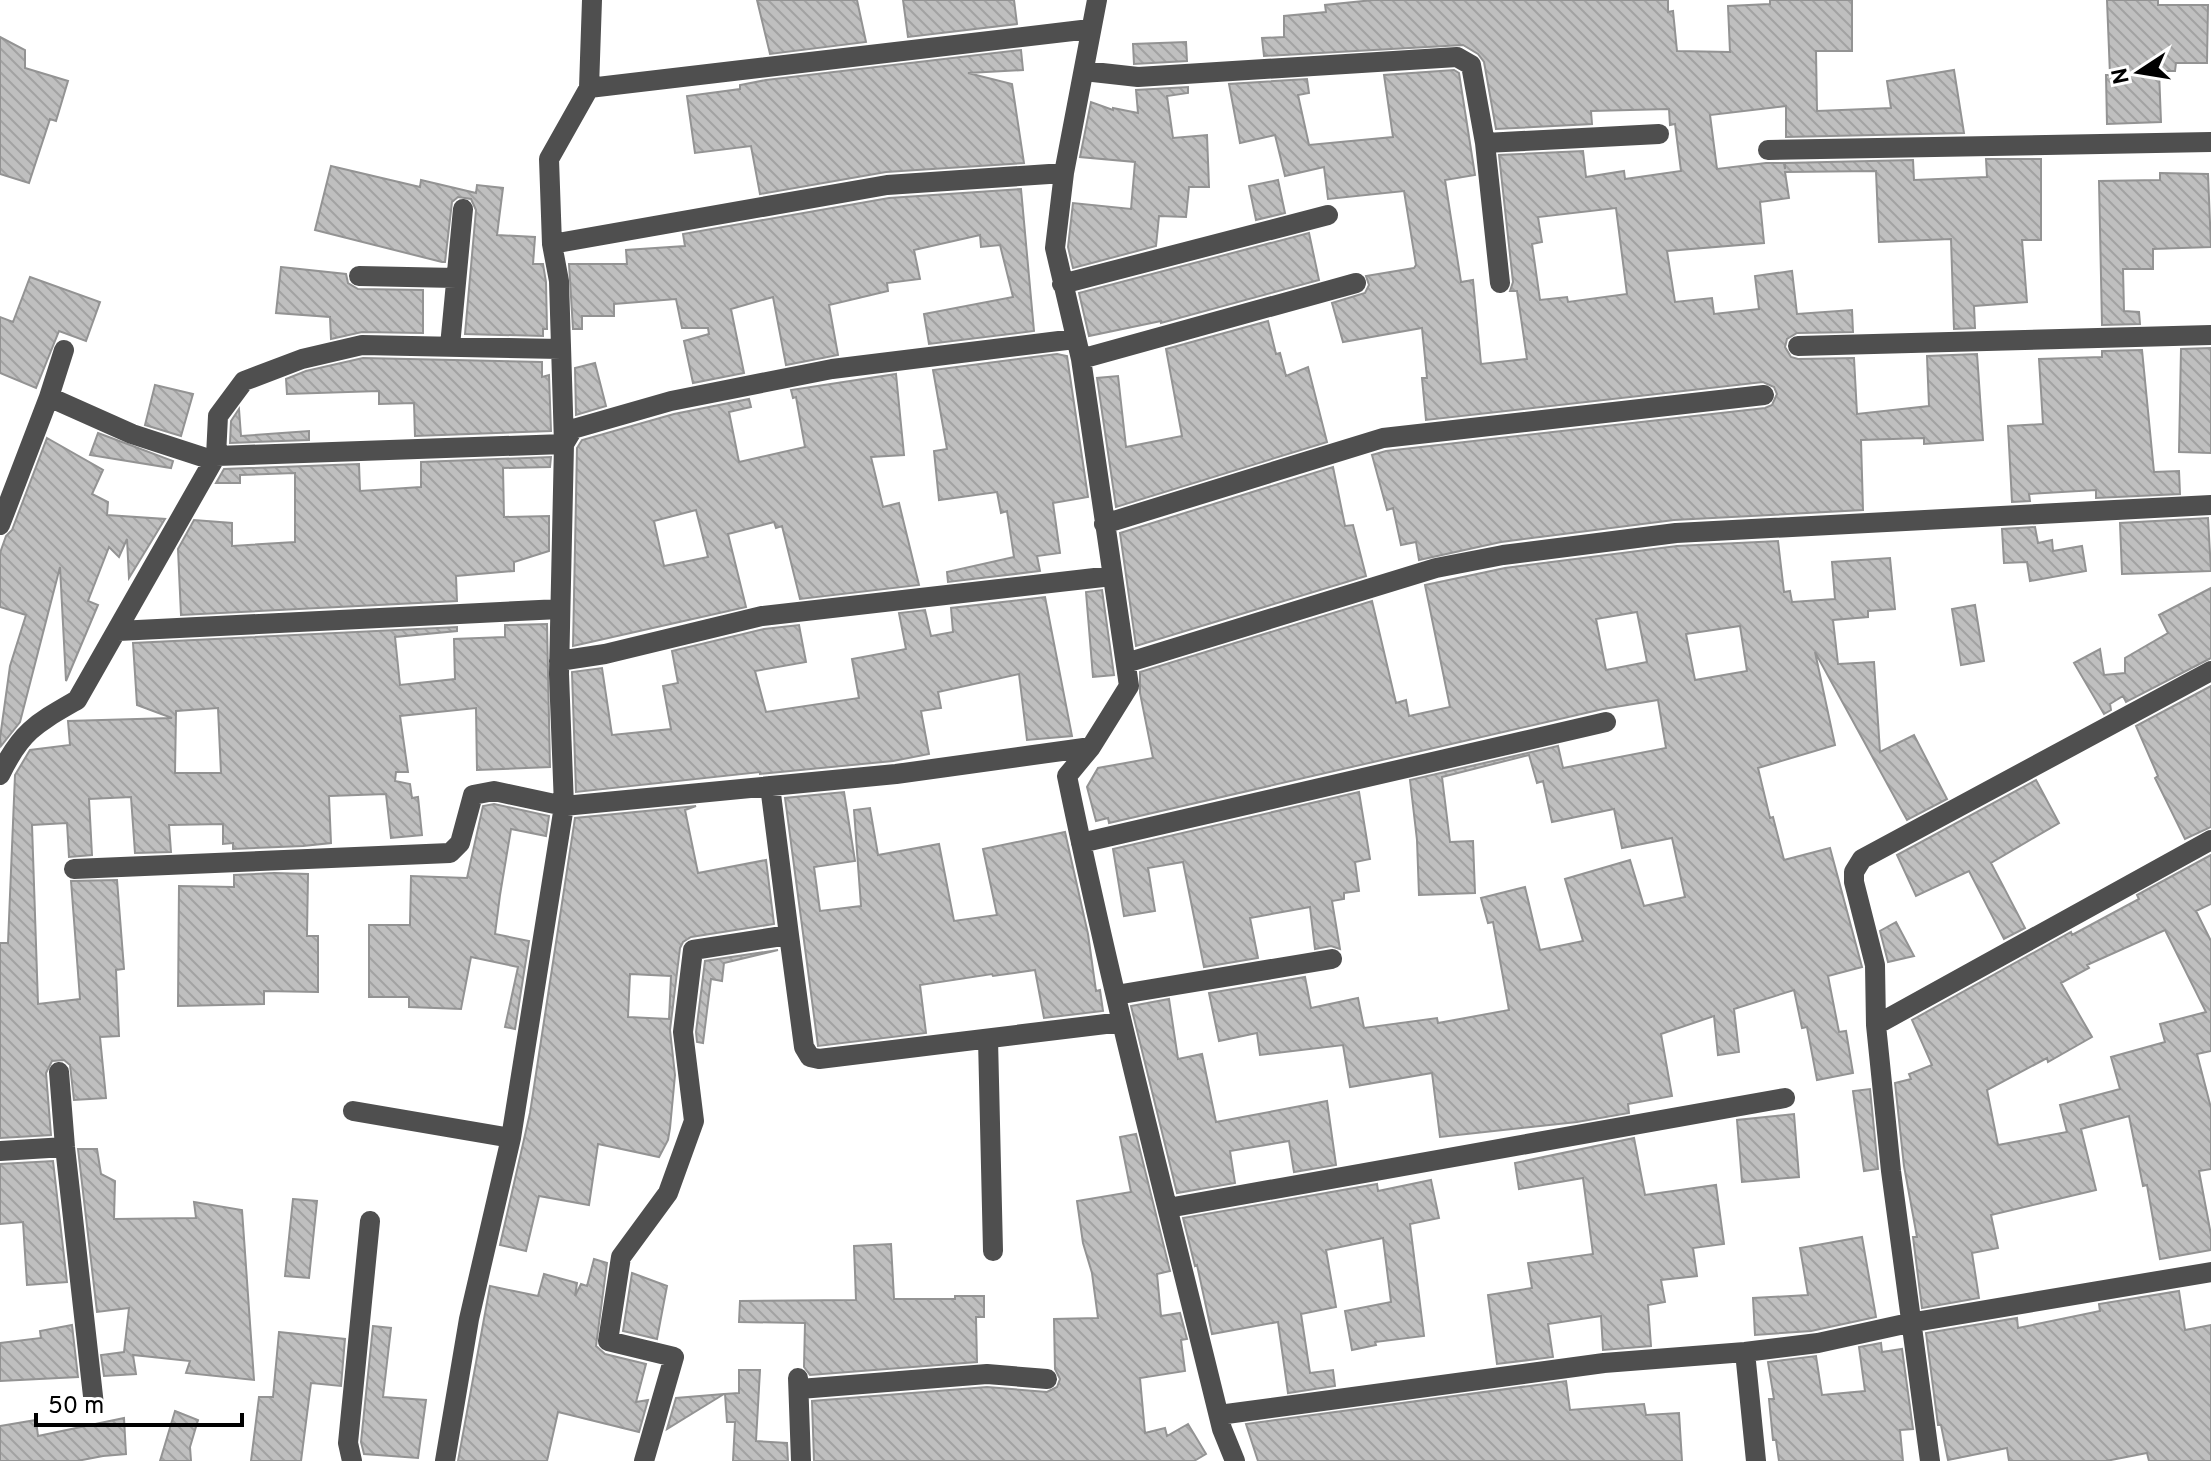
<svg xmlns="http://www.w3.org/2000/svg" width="2211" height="1461" viewBox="0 0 2211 1461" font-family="Overpass,sans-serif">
<defs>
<pattern id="building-back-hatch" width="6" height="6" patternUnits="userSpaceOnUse" patternTransform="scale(2)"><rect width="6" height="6" fill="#bfbfbf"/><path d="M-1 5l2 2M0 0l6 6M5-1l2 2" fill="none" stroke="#a2a2a2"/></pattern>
</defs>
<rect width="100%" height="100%" fill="#fff"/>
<path fill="url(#building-back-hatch)" stroke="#939393" stroke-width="2" fill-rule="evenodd" d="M757,0h100l9,42 -96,12z
M903,0h111l3,24 -109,13z
M1373,0h295v12l5,-1 4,40 53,1 -2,-46 42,-2v-4h82v51h-36l1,60 74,-3 -4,-27 67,-11 10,63 -178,4v-31l-76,9 7,54 49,-6h18l1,6v-6l128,-3 1,20 73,-3 -1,-18h55v81h-19l5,62 -53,4 1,22 -21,1 -3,-90 -72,3 -3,-71 -91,1 4,26 -29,4 4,41 -97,8 8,51 37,-4 2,16 45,-5 -4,-33 37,-5 5,43 55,-4 1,22 -56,1 -10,6 -2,8 6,10 7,2 56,-1 3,56 72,-8 -2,-50 50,-2 6,86 -59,4v-6l-63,2 2,70 -189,10 -173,22 -82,18 -3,-18 -15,3 -8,-37 -6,2 -15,-55 14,-4 379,-43 7,-3 5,-11 -3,-7 -11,-5 -337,38 -4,-42h5l-5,-50 -79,14 -11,-39 33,-10 4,-8 -3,-9 48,-8 2,-3 -12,-74 -76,8 -4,-32 -39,9 -10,-41 -35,8 -11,-59 78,-5 2,14 -11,2 11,50 84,-8 -9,-62 70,-5 5,3 16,102 -30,5 16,102 12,-2 8,84 46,-5 -10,-68h-7l3,-9 -14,-127 84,-4 3,26 38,-6 1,8 56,-8 -6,-47 -5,1 -1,-16 -78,2 1,13 -96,5 -12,-67 -6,-8 -15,-9 -199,11 -2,-18 22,-1v-21l42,-4 -1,-7zM1616,208l11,86 -59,8 -1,-5 -27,3 -8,-56 10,-2 -4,-25z
M2107,0h51v5h50l-1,58h-31l-1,8h-16l2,51 -54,2 -1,-49h4z
M0,37l25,13v18l43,13 -12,40 -6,-2 -21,64 -29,-9z
M1186,42l1,19 -53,3 -1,-20z
M1021,50l2,20 -55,3 44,11 12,79 -138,9 -126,22 -9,-48 -56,7 -8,-57 53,-7v-4l26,-5z
M1188,87v6l-21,3 6,42 34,-3 2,52h-20l-3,30 -27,-1 -3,30 -83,22 -5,-21 5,-44 58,6 4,-47 -55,-5 11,-55 22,8v-2l25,5 -2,-23z
M331,166l89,21 1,-7 55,13 1,-8 26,3 -6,47 38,2 -2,27h10l3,18 1,47h-4v7l-78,-2 11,-124 -5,-11 -13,-2 -6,5 -7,60h-3l-127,-32z
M2160,173l48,1 3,73 -58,2v20h-30l1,42 15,1 1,12 -38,1 -3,-144 61,-1z
M1278,180l7,33 -29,7 -7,-34z
M1021,189l13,142 -105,13 -5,-30 89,-17 -13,-52 -19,2 -1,-12 -66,15 6,29 -33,4 1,8 -59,14 9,50 -52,10 -13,-68 -42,12 13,64 -51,10 -9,-42 25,-7 -1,-6h-26l-6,-29 -62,5v12h-32v13h-9l-4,-65h58l-1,-14 59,-4 -2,-12 206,-36z
M1309,233l10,47 -158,43v-2l-72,15 -10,-43z
M281,267l65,7 2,9 10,6 65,1v43l-61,-1 -31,7 -1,-22 -54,-4z
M30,277l70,25 -14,39 -27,-10 -23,57 -36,-15v-56l13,5z
M1268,321l8,33 4,-1 6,23 22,-9 19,75 -211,65 -19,-129 21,-2 8,71 56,-11 -16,-87z
M2211,348v105l-32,-1 2,-103z
M2142,350l12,122 25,-1 1,23 -84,4v-8l-67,4 1,7 -18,1 -4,-76 35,-2 -4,-65 63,-2v-6z
M1057,354l10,2 21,141 -35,6 7,50 -23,3 3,15 -92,11 -1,-10 67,-15 -7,-46 -6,2 -4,-21 -58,8 -5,-49 13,-2 -14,-79z
M363,358l179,4v15l7,-2 2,56 -136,5 -1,-33 -35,1v-13l-92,3 -1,-15 20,-8z
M595,363l11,43 -30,9 -1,-47z
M896,374l8,81 -33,2 12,50 16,-4 20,82 -119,14 -18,-73 -6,2 -2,-6 -46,12 18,73 -173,39 4,-198 5,-8 92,-26 75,-15 2,8 -22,5 10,50 66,-15 -9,-50 -3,1 -2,-8zM696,510l12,47 -44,9 -10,-45z
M155,385l38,9 -12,42 -36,-11z
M239,409l2,27 68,-5v9l-79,3 1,-22z
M98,433l75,28 -2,7 -81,-13z
M47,438l56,32 -11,24 16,8 -1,13 58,4 -36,59 -2,-39 -8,18 -10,-10 -21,54 10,4 -32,76 -6,-114 -40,155 -19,24 -1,-8 10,-72 16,-51 -26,-8v-54l6,-17 6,-6z
M551,457l-1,10 -47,1 1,49 45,-1v35l-35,11v9l-58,5 1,25 -276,14 -3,-66 16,-29 38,3v23l63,-4v-69l-55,2v8h-24l8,-14 135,-5 1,27 61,-4v-25z
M1333,467l12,59 8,-1 13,51 -230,70 -16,-113z
M2208,518l3,53 -89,3 -2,-51z
M2035,527l3,16 14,-3 1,11 29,-5 4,25 -56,10 -3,-19 -23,1 -2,-34z
M1778,541l6,51 6,-1 2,11 43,-3 -3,-37 58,-4 5,51 -27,2v6l-35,3 5,44 36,-2 6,90 34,-17 33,64 -40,21 -92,-168 20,93 -77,23 12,50 3,-1 11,43 46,-12 32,119 -34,9 11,56 7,-1 7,42 -36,7 -10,-53 -5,1 -8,-38 -60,19 5,43 -21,3 -4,-39 -53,18 11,62 -44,8 1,9 -52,9 -137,15 -8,-64 -82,14 -7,-42 -83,10 -3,-22 -38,8 -10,-48 96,-16 6,31 47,-10 6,30 73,-10 1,5 71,-13 -16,-88 -5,1 -7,-25 44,-11 15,63 43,-9 -18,-62 65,-19 14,46 41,-9 -13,-59 -50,10 -8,-39 -62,13 -9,-41 -6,2 -8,-28 -87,22 8,65 23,-1 2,52 -56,2 -2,-55 -7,-60 148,-34 5,22 103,-20 -8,-48 -55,9 -494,114 -1,-5 -12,3 -9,-34 11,-19 55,-10 -13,-65v-21l232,-71 24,102 10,-3 3,16 41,-9 -25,-122 80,-17 172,-22zM1637,612l10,50 -41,8 -10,-51zM1740,626l7,45 -52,9 -9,-46z
M2211,588v70l-85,44 -3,-6 -13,8 1,6 -7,4 -30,-51 26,-14 4,26 21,-2v-15l43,-25 -9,-18z
M1102,590l12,85 -21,2 -7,-85z
M1045,597l27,139 -45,4 -8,-66 -81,18 3,16 -20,3 8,43 -36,7 -133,13v-2l-184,20 -4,-120 30,-4 10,67 59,-6 -8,-43 15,-3 -6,-32 92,-22 35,-4 7,37 -51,9 11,41 93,-14 -7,-39 54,-10 -7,-36 26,-3 6,26 22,-4 -2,-24z
M1975,605l9,56 -23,4 -9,-56z
M547,624l3,143 -73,3 -1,-62 -76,8 8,56h-12l-1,9 15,3 2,14 6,-1 4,38 -31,3 -5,-44 -57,2 2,47 -28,3 -70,3v-6l-10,1v-20l-54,1 2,27 -36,1 -4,-56 -42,2 3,56 -23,2 -2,-34 -35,2 6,179 42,-5 -9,-118 46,-1 7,89 -8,1 3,66 -19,1 6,61 -32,2 -4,-35 -6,-5 -12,1 -6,12 5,62 -51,3v-195h8l7,-168 15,-25 40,-5 -2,-24 104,-3 -35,-13 -4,-62 324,-16v4l-62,6 5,48 55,-6 -1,-40 51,-2v-12zM218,708l3,65h-46l1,-62z
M2211,686v141l-26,12 -30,-61 3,-2 -22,-50z
M2036,780l23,43 -68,40 34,65 -21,11 -35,-68 -53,25 -19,-41z
M844,792l11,69 -41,6 6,44 41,-5 -7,-96 16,-2 8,47 61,-11 15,77 43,-6 -14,-66 82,-17 23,102 8,57 4,-1 3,21 -59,7 -9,-48 -42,6 -1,-2 -72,11 6,48 -108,13 -33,-248z
M1359,792l11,67 -15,3 4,29 -15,2v6l-12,2 8,48 -9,-3 -16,3 -5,-42 -60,11 8,40 -54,9 -21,-105 -35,6 7,43 -31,5 -11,-67z
M494,804l55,12 -3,20 -35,-7 -11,66 -5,39 34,7 -14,88 -10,-2 13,-60 -47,-10 -10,52 -52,-2v-10h-40v-72h41l1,-49 56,2 16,-72z
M696,806l-11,4 13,63 68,-13 8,64 -83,13 -8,5 -3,6 -10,82 5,45 -5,53 -2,12 -9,17 -61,-13 -9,61 -50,-9 -13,55 -26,-6 30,-132 45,-295zM630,974l41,2 -2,43 -41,-2z
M2211,855v49l-15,7 15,30v110l-14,3 14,54v61l-12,2 12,64v15l-51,9 -13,-74 -4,1 -14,-70 -48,13 15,61 -105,25 7,33 -26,5 7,45 -57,10 -9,-71h4l-13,-71 -9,-83 16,-4 -2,-5 23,-9 -20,-45 159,-88 1,3 67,-36 -2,-4zM2165,930l41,82 -46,12 5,18 -54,15 9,32 -60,16 7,27 -69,13 -11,-55 60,-32 1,4 44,-25 -31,-54 28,-15 -2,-3z
M274,873l34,1 -1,62h11v56l-54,-1v13l-86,2 1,-120 55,1v-12z
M1896,922l18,34 -26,6 -8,-31z
M778,950l-54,13 -2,18 -11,-2 -8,64 -6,-1 -1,-10 9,-71z
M1169,999l9,60 24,-5 14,68 111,-21 9,64 -42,7 -5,-31 -59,10 5,32 -58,10 -46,-187z
M1870,1089l8,80 -14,2 -11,-80z
M1794,1114l5,63 -57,5 -5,-62z
M1136,1134l34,137 -13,3 4,42 19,-3 7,26 -6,1 4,31 -45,7 5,55 20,-5 2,8 21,-12 18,30 -12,7h-380l-2,-60 175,-14 60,5 10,-5 3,-8 -5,-10 -1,-50 44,-1 -6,-45 -9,-30 -6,-42 54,-9 -11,-55z
M1634,1138l11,57 71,-10 8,59 -31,4 4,28 -36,4 4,22 -17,3 3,41 -48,4 -2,-34 -53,8 5,33 -56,7 -9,-69 44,-7 -4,-25 65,-9 -10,-76 -64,11 -4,-26z
M78,1149h19l4,25 14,7 -1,38 82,-1 -2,-16 48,8 12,170 -68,-7 4,-12 -57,-6 3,19 -32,2 -3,-21 23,-3 5,-44 -32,4z
M53,1161l14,121 -40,3 -4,-63 -23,2v-60z
M1431,1180l8,38 -29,6 14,112 -49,6 1,3 -24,5 -7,-39 46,-9 -8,-64 -57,12 10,57 -35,7 9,59 23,-3 2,16 -47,7 -10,-71 -66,12 -15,-69 -2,1 -12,-48 194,-34 1,7z
M293,1199l24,2 -8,77 -24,-2z
M1862,1237l14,80 -65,14 -56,4 -2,-37 55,-3 -8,-47z
M891,1244l3,55h61v-3h29v21h-8l1,45 -167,13 -6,-8 1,-44 -66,-1 1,-21 116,-1 -2,-54z
M594,1259l13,4 -11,83 9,8 41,10 -10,38 12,-2 -9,32 -81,-20 -11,49h-89l32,-175 48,10 6,-22 33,9 -2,13 6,-12 6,2z
M632,1273l35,13 -10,53 -34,-8z
M2179,1291l6,39 26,-5v136h-62l-2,-8 -41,8h-97l-2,-13 -59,12 -7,-35h-3l-12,-92 91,-15 1,10 82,-17 -1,-7z
M72,1325l6,52 -78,4v-38l41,-5 -1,-7z
M373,1326l18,2 -8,69 43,3 -8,58 -54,-4 -3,-12z
M279,1332l66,7 -4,47 -30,-3 -10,78h-50l8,-64h14z
M1881,1343l1,9 20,-3 11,80 -13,1 3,31h-124l-3,-21h-3l-4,-41h5l-6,-37 48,-6 6,39 43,-4 -6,-44z
M739,1370h21l-4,71 31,2 1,18h-55l2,-39h-8l-2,-28 14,-1z
M1566,1381l4,29 74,-6 2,11 33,-2 3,48h-424l-12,-37z
M724,1394l-57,35 9,-31z
M175,1411l23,9 -8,27 1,14h-31z
M124,1418l2,36 -23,2 -26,5h-77v-35l36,-6 2,16z"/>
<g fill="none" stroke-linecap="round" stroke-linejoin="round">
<path stroke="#4f4f4f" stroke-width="20" d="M1097,0l-33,173 -9,75 26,111 48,327 -38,61 -24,29c45,219 102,436 155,653l13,32
M1084,71l54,6 319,-20 14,8 14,78 15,140
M589,88l501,-59
M1485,143l174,-9
M1768,150l443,-8
M552,244l335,-59 177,-12
M359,276l97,2
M1062,284l266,-69
M450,346l13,-137
M1798,346l413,-11
M1081,359l275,-76
M49,397l83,37 80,26
M216,456l348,-12 9,-15 98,-28 161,-32 243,-30
M1104,524l279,-86 381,-43
M0,525l49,-128 15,-47
M118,631l442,-22
M559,661l46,-7 157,-38 350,-40
M1126,663l310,-95 67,-13 173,-22 535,-28
M0,775c21,-44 37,-52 77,-75l139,-244 2,-40 26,-35 58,-22 60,-14 199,4
M1081,843l525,-121
M74,869l376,-16 10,-10 13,-48 21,-4 70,15 332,-32 195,-27
M789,935l15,112 6,10 9,2 303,-37
M1116,995l216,-36
M1876,1025l335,-185
M988,1039l5,212
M59,1072l6,75 29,258
M353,1111l158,27
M0,1151l65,-4
M1168,1208l617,-110
M1745,1352l11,109
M798,1378l3,83
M800,1389l187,-15 60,5
M1219,1415l385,-52 141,-11 73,-9 91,-20 302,-51
M352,1461l-4,-18 22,-222
M445,1461l24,-142 42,-181 53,-332 -5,-132 5,-230 -5,-163 -7,-37 -3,-85 40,-71 3,-88
M644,1461l30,-104 -66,-16 13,-84 47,-64 26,-72 -11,-89 10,-82 96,-15 -19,-149
M1930,1461l-39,-290 -15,-146 -1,-60 -21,-83v-10l8,-13 349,-188"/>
</g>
<g transform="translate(2139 72) rotate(258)" stroke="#ffffff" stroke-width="6" paint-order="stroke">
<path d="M0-6L14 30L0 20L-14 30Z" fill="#000000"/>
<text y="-12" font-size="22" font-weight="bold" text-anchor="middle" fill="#000000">N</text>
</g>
<path d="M36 1413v12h206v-12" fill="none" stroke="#000000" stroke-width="4"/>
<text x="48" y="1413" font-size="24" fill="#000000" stroke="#ffffff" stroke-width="6" paint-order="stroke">50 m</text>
</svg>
